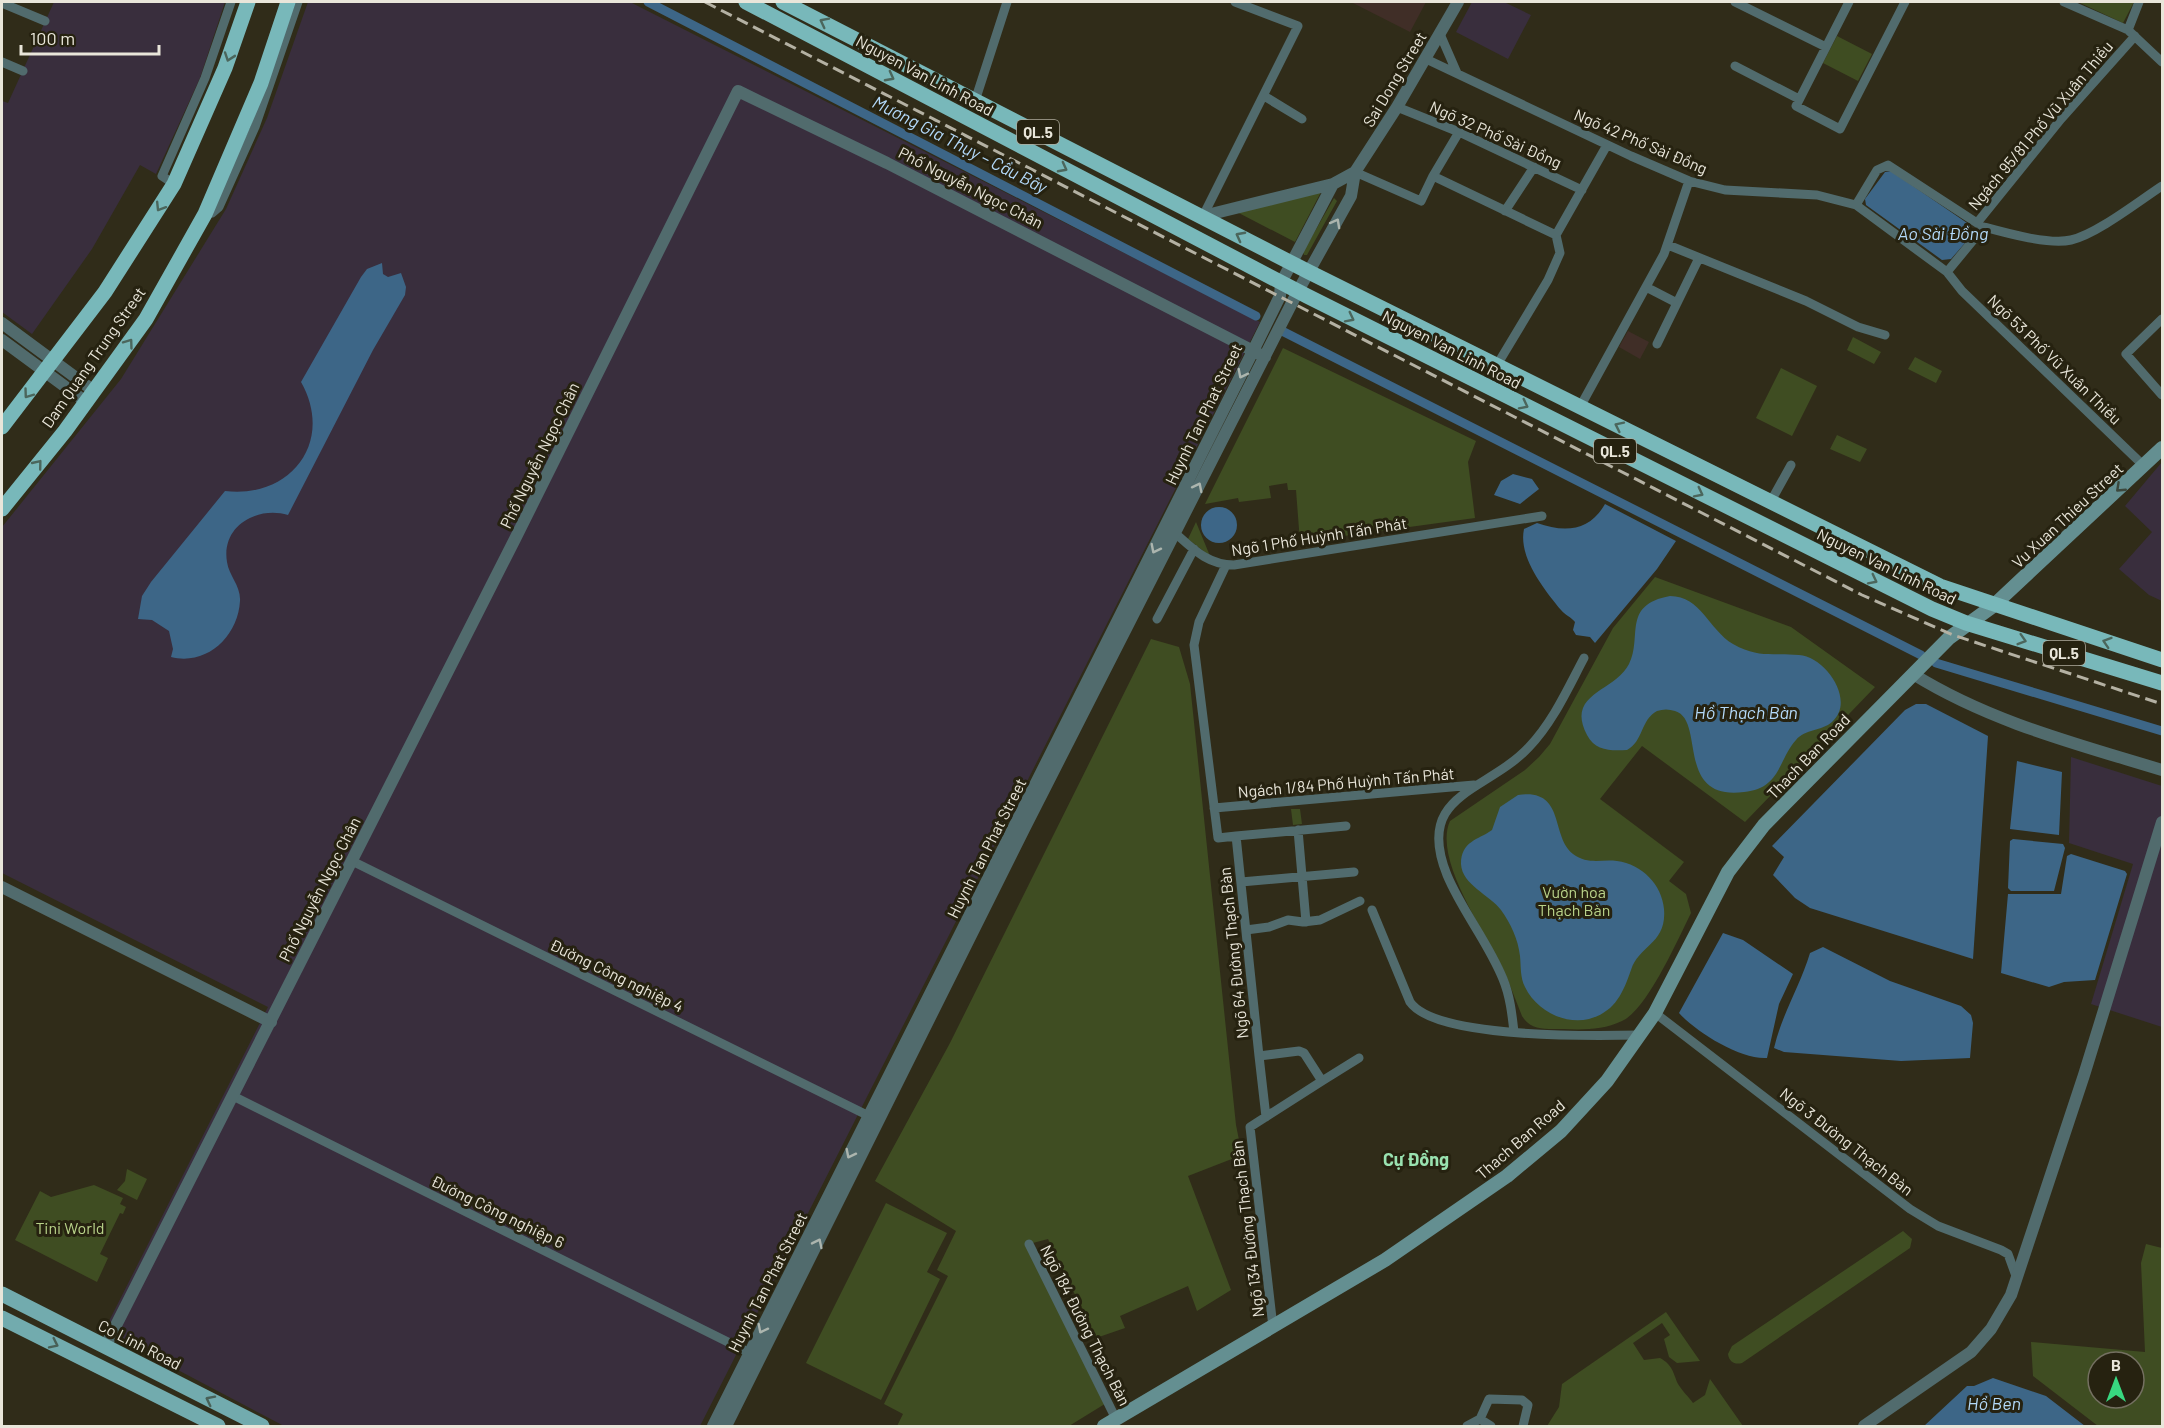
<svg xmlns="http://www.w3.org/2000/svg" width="2164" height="1428" viewBox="0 0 2164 1428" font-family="Barlow,sans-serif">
<rect width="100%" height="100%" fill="#302c19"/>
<path fill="#392e3d" d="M54,2h171l-25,76 -44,96 -16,-9 -48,84 -60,85 -30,-22v-211l6,2z
M308,2h322l630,320 -560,1104h-416l-180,-95 164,-324 -266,-134v-346l119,-148 105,-170 41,-91z
M1472,2h32l27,13 -23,44 -52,-27z
M2162,462v139l-13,-6 -30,-26 33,-37 -27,-26z
M2071,757l91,29v241l-71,-23 42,-140 -64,-21z"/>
<path fill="#402e27" d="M1351,2h75l-16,30z
M1628,331l21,11 -9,17 -21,-12z"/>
<path fill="#3f4d22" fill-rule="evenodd" d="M2078,2h56l-11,21z
M1837,36l35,18 -14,27 -35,-18z
M1322,190l-27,52 -62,-32z
M1334,198l3,3 -30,54h-3l-1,-3z
M1853,337l28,15 -7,12 -27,-14z
M1283,348l193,93 -8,21 7,56 -175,24 -4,-52h-8l-1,-7 -18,3 2,12 -32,4 -1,-4 -33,6z
M1915,357l27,14 -6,12 -28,-14z
M1781,368l36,18 -25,50 -36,-18z
M1837,435l30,14 -7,13 -30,-13z
M1196,522l14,34 -22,-17z
M1655,577l136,50 84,60 -130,135 -103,-76 -42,53 84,63 -15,19 17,13 5,19c-13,26 -44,97 -69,108 -19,9 -39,9 -59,8 -16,0 -32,2 -41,-13 -7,-17 -13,-35 -21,-51 -17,-34 -68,-107 -51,-144l75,-51 14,-13 11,-13 63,-116z
M1151,639l28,8 11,37 46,441 6,30 -54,21 43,114 -34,21 -9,-25 -68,30 5,12 -29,10 -48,-99 -19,5 79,158 -39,24h-172l6,-12 -19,-10 64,-128 -11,-6 19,-39 -81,-50 75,-138z
M1291,809h9l2,15 -9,1z
M127,1169l20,10 -10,21 -20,-10 8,-9z
M94,1185l29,13 -3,6 6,3 -3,7 -3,-1 -20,41 8,4 -11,24 -82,-42 25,-49 11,6z
M886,1203l61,30 -20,39 13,7 -59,121 -75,-37z
M1903,1231l9,8 -2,9 -168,115c-7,2 -13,-1 -14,-9l4,-8z
M2146,1244l16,4v178h-64l-65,-50 -2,-34 114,10 -4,-89zM2098,1362h36v36h-36z
M1666,1312l34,49 -23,2 -8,-6 -5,-18 6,-4 -8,-12 -29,20 11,17 16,-2c13,7 13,15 18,26 5,8 10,12 15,19l12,-8 5,-16 33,47h-196l12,-19 3,-23z"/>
<path fill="#3d6687" d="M1891,171l79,54 2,10 -21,24 -9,1 -76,-55 -1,-6 20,-27z
M382,263l1,11 5,3 13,-4 5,14 -1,8 -32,55 -85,165c-31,-9 -67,11 -61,47 2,14 14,24 13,39 -2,36 -34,65 -69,56l2,-8 -4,-18 -17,-11 -14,-1 4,-23 9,-14 74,-91c65,8 110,-49 76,-109l60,-105 6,-8z
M1513,474l19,5 7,10 -19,15 -26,-9 7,-14z
M1605,504l71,37 -19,28 -62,74 -5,-6 -14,-2 -3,-5 2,-8c-4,-5 -10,-7 -14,-12 -17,-21 -43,-53 -37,-81l13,-6c28,10 53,8 68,-19z
M1201 525a18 18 0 1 1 36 0a18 18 0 1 1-36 0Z
M1670,596c31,0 39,34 63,48 27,15 38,8 66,11 27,2 57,46 33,67 -10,9 -27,7 -36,18 -18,20 -15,48 -52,52 -70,9 -38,-72 -69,-81 -6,-2 -12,-2 -18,0 -16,8 -14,31 -30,39 -16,1 -32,1 -40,-15 -22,-42 28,-43 42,-71 14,-27 -8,-59 41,-68z
M1916,704h10l62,32 -15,223 -163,-51 -15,-10 -22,-23 11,-18 -12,-11 133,-136z
M2017,761l45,11 -3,63 -49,-6z
M1518,795c48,-7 32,41 55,59 15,11 28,5 44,7 25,3 45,24 47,48 3,35 -25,36 -33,61 -8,23 -16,42 -42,49 -25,6 -53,-9 -64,-32 -5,-9 -4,-21 -5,-31 -2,-17 -9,-32 -19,-46 -11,-15 -39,-25 -40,-46 0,-23 17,-24 31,-34l8,-23z
M2013,839l50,5 2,4 -11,43h-43l-3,-3 2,-47z
M2071,854l54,17 2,3 -32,106 -31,2 -15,5 -48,-14 7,-79h53l6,-38z
M1723,933l20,7 50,34 -14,30 -12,54c-26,2 -71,-26 -88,-45z
M1823,947l67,34 71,25 10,9 2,8 -3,35 -69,3 -117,-9 -10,-4c8,-34 26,-62 36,-95z
M1993,1378l53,18 39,30h-161l43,-40h7z"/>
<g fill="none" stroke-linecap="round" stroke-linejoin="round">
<path stroke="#3d6687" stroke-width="9" d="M648,2l608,314
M1284,332l637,323
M1936,663l226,68"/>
<path stroke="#516b6d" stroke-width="9" d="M1735,2l91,45
M1849,2l-53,104 44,23 65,-127
M2064,2l64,28
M2139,2l-11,28 34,32
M2,3l43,18
M1440,34l17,39
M1426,59l205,97 58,25 36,9 92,5 39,10 91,67 15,19 182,175
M2,62l21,9
M1735,66l64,33
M1264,96l38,23
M975,101l32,-99
M1397,107l62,25 123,58
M1355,172l66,29 12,-25 123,59
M1433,176l26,-44
M174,184l-12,-8 43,-98 26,-76
M1856,205l21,-35 11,-5 89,58 84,-104 74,-83
M1505,211l29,-44
M205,214l7,-1 7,-6 36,-80 43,-125
M1203,216l95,-190 -63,-24
M1668,245l138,56 52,26 27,8
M1947,272l37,-45c22,6 65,18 87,13 26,-6 68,-39 91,-54
M1646,287l31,16
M2162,319l-36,35 36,41
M1657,344l42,-86
M1497,365l51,-85 12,-27 -4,-18 51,-90
M1580,407l84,-153 25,-73
M1771,501l20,-36
M1175,533c18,16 33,32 59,32l308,-49
M1226,565l-27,57 -5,23 24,193 18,-2
M1157,619l37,-70
M1214,808l260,-23
M1346,826l-110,10 23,220 40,-5 5,2 18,28 37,-23
M1298,830l8,92
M352,861l517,255
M1241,882l113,-10
M1372,910l38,92c26,37 185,34 230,33
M1246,930l23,-3 19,-7 15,2 17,-2 40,-19
M1655,1013l255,196 28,17 63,24 7,4 8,22
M1514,1032c-2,-18 -4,-36 -11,-53 -15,-37 -41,-68 -56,-104 -33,-82 39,-82 82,-128 24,-25 39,-59 55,-89
M1259,1056l7,61
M233,1096l517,257
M1029,1244l87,175
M1273,1327l-23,-200 72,-46
M1480,1419l11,7
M1467,1426l13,-7 9,-20 33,1 6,5 -5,21"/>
<path stroke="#516b6d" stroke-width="12" d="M1203,216l130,-32
M2,323l92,68
M2,340l84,62
M1913,674c77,48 164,70 249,96
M2,887l269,135
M105,1347l410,-808 223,-448 149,72 378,194
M713,1426l540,-1075 27,-55 1,-13 52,-99 22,-12
M726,1426l298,-597 274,-538 53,-95 4,-24 42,-65 61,-105
M1864,1426l107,-74 20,-23 20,-34 73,-220 78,-253"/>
<path stroke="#648f91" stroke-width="14" d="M1104,1426l281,-166 122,-84 54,-45 46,-50 48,-68 73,-141 36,-47 185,-187 44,-32 169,-158"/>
<path stroke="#72abae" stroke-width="15" d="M2,1294l260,132
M2,1318l216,108"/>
<path stroke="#78b8ba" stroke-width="15" d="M746,2l561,294 625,313 34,14 196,60
M783,2l526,270 631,314 222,74
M2,427l103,-135 69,-108 51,-116 23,-66
M2,509l63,-78 81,-112 59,-105 56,-131 27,-81"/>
<path stroke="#b4b1a3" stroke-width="3" stroke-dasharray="12 6" stroke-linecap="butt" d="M705,2l1157,593 91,40 209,69"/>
</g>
<defs><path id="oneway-chevron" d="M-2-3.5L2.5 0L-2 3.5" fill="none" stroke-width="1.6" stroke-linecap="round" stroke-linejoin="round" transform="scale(1.5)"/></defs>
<g stroke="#4b665c">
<use href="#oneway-chevron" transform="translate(824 22) rotate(-153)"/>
<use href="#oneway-chevron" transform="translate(229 57) rotate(109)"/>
<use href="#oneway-chevron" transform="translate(890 77) rotate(28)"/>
<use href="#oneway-chevron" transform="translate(1063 168) rotate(28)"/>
<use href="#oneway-chevron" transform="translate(160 207) rotate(122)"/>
<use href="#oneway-chevron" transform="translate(1240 236) rotate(-152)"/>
<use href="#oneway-chevron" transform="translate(1350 318) rotate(27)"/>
<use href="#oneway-chevron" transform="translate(129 343) rotate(-54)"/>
<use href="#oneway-chevron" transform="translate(28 394) rotate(126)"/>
<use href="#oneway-chevron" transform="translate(1524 405) rotate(27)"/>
<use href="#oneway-chevron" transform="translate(1619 426) rotate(-154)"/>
<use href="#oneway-chevron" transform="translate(38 464) rotate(-51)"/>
<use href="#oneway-chevron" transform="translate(1699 493) rotate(27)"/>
<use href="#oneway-chevron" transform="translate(1873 580) rotate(27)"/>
<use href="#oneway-chevron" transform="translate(2022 640) rotate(17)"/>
<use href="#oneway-chevron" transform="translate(2107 642) rotate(-162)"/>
</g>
<g stroke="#acb5ae">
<use href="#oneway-chevron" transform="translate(1336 223) rotate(-61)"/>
<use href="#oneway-chevron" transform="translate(1242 374) rotate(117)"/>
<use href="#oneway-chevron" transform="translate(1198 487) rotate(-63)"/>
<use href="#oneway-chevron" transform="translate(1155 549) rotate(117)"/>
<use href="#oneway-chevron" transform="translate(850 1154) rotate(117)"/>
<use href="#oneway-chevron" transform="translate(818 1243) rotate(-64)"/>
<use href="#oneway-chevron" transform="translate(762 1329) rotate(117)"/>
</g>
<use stroke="#3c483d" href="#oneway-chevron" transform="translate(2120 488) rotate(137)"/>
<g stroke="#486057">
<use href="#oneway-chevron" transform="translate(54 1344) rotate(26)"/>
<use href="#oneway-chevron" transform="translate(210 1400) rotate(-153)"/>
</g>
<g text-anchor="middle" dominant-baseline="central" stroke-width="6" stroke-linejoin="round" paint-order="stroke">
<g fill="#262210" stroke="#aeab9d" stroke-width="1.5">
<rect x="1017" y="120" width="42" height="24" rx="4.5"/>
<rect x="1594" y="439" width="42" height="24" rx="4.5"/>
<rect x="2043" y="641" width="42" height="24" rx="4.5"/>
</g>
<g font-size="15" font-weight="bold" fill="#e9e6da">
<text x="1038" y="132">QL.5</text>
<text x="1615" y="451">QL.5</text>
<text x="2064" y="653">QL.5</text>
</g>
<g font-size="16" fill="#e9e6da" stroke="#262210">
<text transform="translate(925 75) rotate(28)">Nguyen Van Linh Road</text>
<text transform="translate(1394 79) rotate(-59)">Sai Dong Street</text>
<text transform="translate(2040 125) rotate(-50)">Ngách 95/81 Phố Vũ Xuân Thiều</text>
<text transform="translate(1496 134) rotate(24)">Ngõ 32 Phố Sài Đồng</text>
<text transform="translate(1641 141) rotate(23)">Ngõ 42 Phố Sài Đồng</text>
<text transform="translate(971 187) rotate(27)">Phố Nguyễn Ngọc Chân</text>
<text transform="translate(1452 349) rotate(27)">Nguyen Van Linh Road</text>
<text transform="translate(93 357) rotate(-55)">Dam Quang Trung Street</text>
<text transform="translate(2055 359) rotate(44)">Ngõ 53 Phố Vũ Xuân Thiều</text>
<text transform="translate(1203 414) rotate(-64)">Huynh Tan Phat Street</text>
<text transform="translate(539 455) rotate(-64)">Phố Nguyễn Ngọc Chân</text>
<text transform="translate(2067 515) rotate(-43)">Vu Xuan Thieu Street</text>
<text transform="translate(1319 536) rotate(-9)">Ngõ 1 Phố Huỳnh Tấn Phát</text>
<text transform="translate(1887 566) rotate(26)">Nguyen Van Linh Road</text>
<text transform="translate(1808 756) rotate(-46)">Thach Ban Road</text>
<text transform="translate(1346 782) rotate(-5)">Ngách 1/84 Phố Huỳnh Tấn Phát</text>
<text transform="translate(986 848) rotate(-63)">Huynh Tan Phat Street</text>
<text transform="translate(319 889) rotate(-63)">Phố Nguyễn Ngọc Chân</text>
<text transform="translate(1233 953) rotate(-96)">Ngõ 64 Đường Thạch Bàn</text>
<text transform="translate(617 975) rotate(26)">Đường Công nghiệp 4</text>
<text transform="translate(1520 1139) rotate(-41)">Thach Ban Road</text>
<text transform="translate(1847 1141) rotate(38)">Ngõ 3 Đường Thạch Bàn</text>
<text transform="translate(498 1211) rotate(26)">Đường Công nghiệp 6</text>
<text transform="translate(1247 1229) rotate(-97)">Ngõ 134 Đường Thạch Bàn</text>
<text transform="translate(767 1282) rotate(-63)">Huynh Tan Phat Street</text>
<text transform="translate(1086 1325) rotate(63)">Ngõ 184 Đường Thạch Bàn</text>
<text transform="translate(140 1344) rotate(27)">Co Linh Road</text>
</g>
<g font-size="16" fill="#b9d38a" stroke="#262210">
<text x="1574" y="891">Vườn hoa<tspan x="1574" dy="18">Thạch Bàn</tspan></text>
<text x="70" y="1227">Tini World</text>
</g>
<g font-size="18" font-style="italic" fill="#b3d9f9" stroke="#262210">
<text transform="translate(960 144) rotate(27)">Mương Gia Thụy – Cầu Bây</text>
<text x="1943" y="233">Ao Sài Đồng</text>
<text x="1746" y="712">Hồ Thạch Bàn</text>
<text x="1994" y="1403">Hồ Ben</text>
</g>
<g font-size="18" font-weight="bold" fill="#99e2b0" stroke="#262210">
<text x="1416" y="1159">Cự Đồng</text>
</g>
</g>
<rect width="2164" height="1428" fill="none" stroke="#e9e6da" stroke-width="6"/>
<g transform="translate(2116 1380)"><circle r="28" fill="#262210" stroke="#747061" stroke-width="1.5"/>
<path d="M0-4.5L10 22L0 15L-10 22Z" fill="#38d880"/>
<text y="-9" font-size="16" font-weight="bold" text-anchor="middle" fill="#e9e6da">B</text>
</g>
<path d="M21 45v9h138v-9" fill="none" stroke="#e9e6da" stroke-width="3"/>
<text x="30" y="45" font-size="18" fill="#e9e6da" stroke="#262210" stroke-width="4.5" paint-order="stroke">100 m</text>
</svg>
